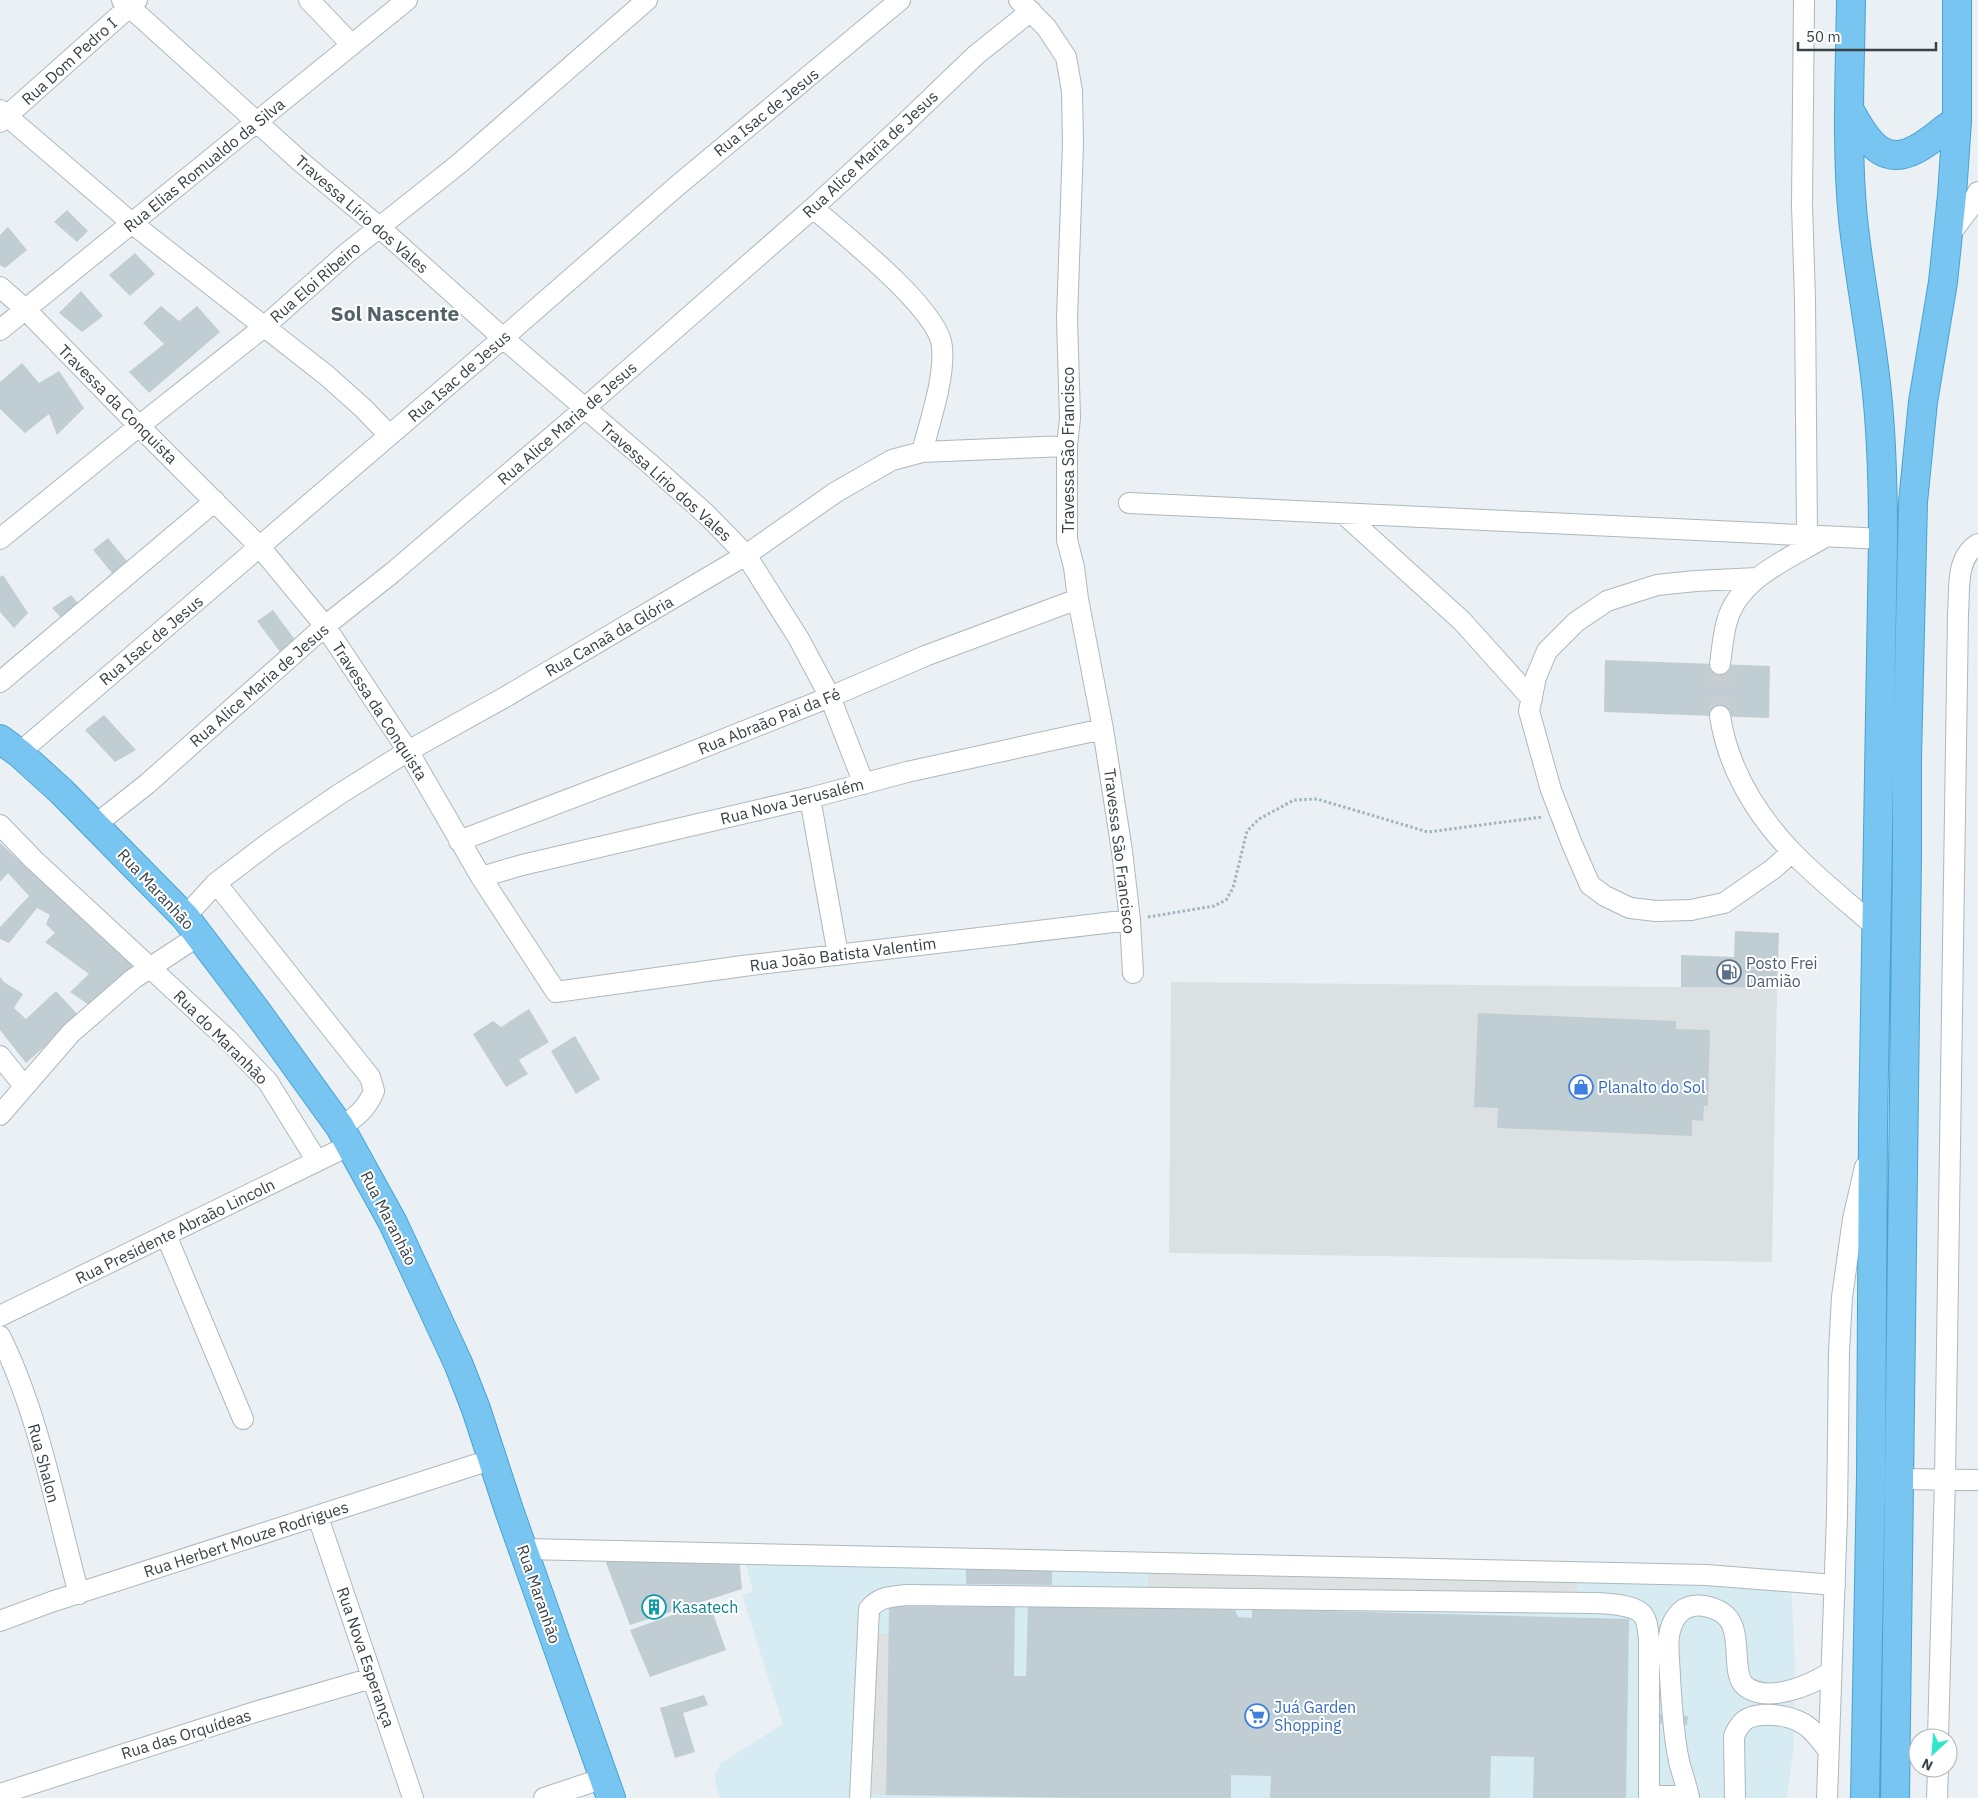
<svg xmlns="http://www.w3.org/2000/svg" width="1978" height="1798" viewBox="0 0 1978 1798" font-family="'IBM Plex Sans',sans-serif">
<rect width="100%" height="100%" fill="#eaf0f3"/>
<path fill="#d7ebf3" d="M746,1564l1045,20 4,78 -1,83 -7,53h-1067l-4,-12 -1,-12 6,-11 62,-39 -41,-129 11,-3z"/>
<path fill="#dbe1e3" d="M1171,982l606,6 -5,274 -603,-9z"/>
<path fill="#dee1e2" d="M1148,1573l429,6v15l-429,-6z
M875,1634h14l-3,161 -14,-1 2,-149z"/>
<path fill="#c0ced4" d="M67,210l21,21 -11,11 -23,-20z
M8,227l19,23 -22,18 -5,-3v-30z
M135,253l20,21 -25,22 -21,-21z
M81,291l22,25 -21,16 -23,-19z
M161,306l18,15 18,-15 23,26 -71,61 -20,-21 35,-28 -21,-21z
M22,363l17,20 20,-12 25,37 -27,27 -8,-21 -24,19 -25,-24v-27z
M108,538l24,29 -66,56 -14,-15 19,-13 9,10 32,-32 -19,-23z
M3,575l25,38 -14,15 -14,-16v-35z
M273,610l23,31 -13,15 -26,-35z
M1605,660l165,6 -1,52 -165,-6z
M104,715l32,35 -21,12 -30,-32z
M0,843l135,124 -43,40 -22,-15 19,-18 -44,-32 10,-9 -9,-9 4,-9 -13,-7 -28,35 -9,-4v-12l29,-31 -21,-23 -8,9z
M1735,931l44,2 -2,55 -96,-1v-32l53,2z
M0,977l4,5 19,12 -9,14 12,11 30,-28 23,25 -53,47 -26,-33z
M529,1009l20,33 -30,18 9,14 -22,13 -33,-53 20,-13 8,6z
M1478,1013l198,8v8l34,1 -2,76h-4l-1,15 -11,-1v16l-195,-8 1,-20 -24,-1z
M575,1036l25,43 -24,15 -25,-43z
M609,1556l130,2 3,31 -112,36 -24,-62z
M966,1569h86v16l-86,-1z
M709,1602l17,48 -76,27 -20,-47z
M1028,1604l207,6 3,7 14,1v-9l377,10 -3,179h-93l1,-41 -43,-1 -1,42h-220l1,-22 -40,-1v23h-149l-196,-3 3,-189 126,1 -1,69h12z
M704,1695l4,10 -25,8 12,39 -20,6 -15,-50z
M1658,1714l30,2 -1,9 -29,-2z"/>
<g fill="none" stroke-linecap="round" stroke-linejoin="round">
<path stroke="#c7cdd1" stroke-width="20" stroke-dasharray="20 10" stroke-linecap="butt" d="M1720,716v-52"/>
<g stroke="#adb8be" stroke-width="22">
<path id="minor" d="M122,0l179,162 78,65 124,111 146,125 58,52 39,40 53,84 31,58 34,87
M309,0l43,45
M1019,0l27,27 20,30 6,34 1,53 -6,175 3,99 -3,28v94l7,27 4,32 25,130 19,122 8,69 3,53
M1804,0l-2,205 3,94 2,237
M0,110l133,114 193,151 37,33 26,27
M0,122l137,-122
M813,208c29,25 127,102 129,139 3,31 -12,74 -20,105
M1948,237l21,-28 9,-17
M0,287l25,22 114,117 121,121 65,79 83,125 73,126 75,115 187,-26 387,-46
M0,330l407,-330
M1129,503l754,36
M1344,514l118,107 70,78
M0,539l139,-113 126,-100 82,-73 113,-90 187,-163
M1757,578l-61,3 -39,4 -50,16 -31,21 -29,29 -11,26 -7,34 22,79 21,54 18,41 15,11 25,12 26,3 35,-1 33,-7 49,-34 19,-17
M1720,664c2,-14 3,-29 7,-43 12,-43 63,-63 98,-84
M0,682l215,-181
M1720,716c8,52 36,98 72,136 26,27 58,52 86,77
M19,753l484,-415 174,-152 223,-186
M810,798l28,157
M0,825l34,35 193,179 41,43 49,79
M95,825l52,-41 178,-158 67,-53 170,-145 251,-220 90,-83 73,-70 55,-44
M459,841l210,-80 161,-64 95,-41 153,-57
M481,877l41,-12 288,-67 97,-26 196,-43
M216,883l154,194 4,14c-7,17 -18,27 -34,36
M185,917l31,-34 58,-44 64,-44 70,-44 99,-55 239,-141 90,-63 56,-32 30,-8 145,-6
M0,1056l24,30
M0,1115l71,-82 62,-54 65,-43
M166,1235l77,184
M0,1316l350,-171
M0,1336c39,78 56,174 79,258
M1898,1479l80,1
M318,1517l95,281
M524,1549l1182,26 129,10
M0,1621l51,-19 442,-143
M1938,1738l7,-259 13,-866c2,-23 -3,-55 20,-69
M0,1794l255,-82 117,-34
M1649,1796h40
M544,1798l60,-20
M860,1798l9,-189c11,-13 22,-12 38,-14l684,8c13,0 42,1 51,11 6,6 6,18 7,27v157
M1689,1798c-2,-12 -7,-24 -10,-37 -6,-27 -7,-55 -9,-83 0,-13 -3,-28 -1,-42 2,-13 9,-28 24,-30 9,-2 24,2 32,9 19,16 5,58 20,71 23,18 66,-1 86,-14
M1735,1798l-1,-62c3,-7 7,-15 15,-18 14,-6 38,-3 51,4 12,5 20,18 28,28
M1827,1798l10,-283 2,-164 3,-54 11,-78 12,-52
M1937,1798l1,-30"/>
</g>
<g stroke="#48a3d0" stroke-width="30">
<path id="highway" d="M1851,0c-1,73 -5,147 2,219 6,56 17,110 23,165 6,52 7,103 7,155l-10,589 -2,348 -6,322
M1849,109c20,36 37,64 80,32 10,-7 17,-14 28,-20
M0,739l19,14 42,38 124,126 70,92 85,118 53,96 65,140 18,46 33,101 102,288
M1895,1798l12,-941v-98l6,-257 10,-100 20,-120 9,-87 5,-74v-121"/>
</g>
<path stroke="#a0b4bf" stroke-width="3" stroke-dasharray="2.5 2.5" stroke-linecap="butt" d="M1148,917l66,-11 12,-6 7,-12 14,-57 12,-12 35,-19 23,-1 111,33 114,-15"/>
<use href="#minor" stroke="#fff" stroke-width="20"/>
<use href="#highway" stroke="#78c5f1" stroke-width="28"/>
</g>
<defs>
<g id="fuel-ring" transform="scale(1.25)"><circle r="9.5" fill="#fff" stroke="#5c6f8a" stroke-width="1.5"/><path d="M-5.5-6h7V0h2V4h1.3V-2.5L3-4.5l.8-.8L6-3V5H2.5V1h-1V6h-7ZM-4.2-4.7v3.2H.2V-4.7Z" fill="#5c6f8a"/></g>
<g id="shop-ring" transform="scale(1.25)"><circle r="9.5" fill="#fff" stroke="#3f7fe0" stroke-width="1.5"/><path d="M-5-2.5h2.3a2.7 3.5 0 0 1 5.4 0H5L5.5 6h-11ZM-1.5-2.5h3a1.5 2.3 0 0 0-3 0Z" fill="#3f7fe0"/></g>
<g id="building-ring" transform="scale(1.25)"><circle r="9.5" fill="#fff" stroke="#0f9aa8" stroke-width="1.5"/><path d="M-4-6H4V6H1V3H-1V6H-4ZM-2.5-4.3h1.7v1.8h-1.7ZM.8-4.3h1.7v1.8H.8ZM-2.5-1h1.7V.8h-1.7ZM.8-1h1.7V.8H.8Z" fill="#0f9aa8"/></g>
<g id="supermarket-ring" transform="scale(1.25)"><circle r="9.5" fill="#fff" stroke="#3f7fe0" stroke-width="1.5"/><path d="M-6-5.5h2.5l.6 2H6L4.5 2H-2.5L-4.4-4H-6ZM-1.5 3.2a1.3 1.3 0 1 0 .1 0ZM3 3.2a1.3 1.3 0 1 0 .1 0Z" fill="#3f7fe0"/></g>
</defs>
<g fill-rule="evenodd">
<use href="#fuel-ring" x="1729" y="972"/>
<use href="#shop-ring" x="1581" y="1087"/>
<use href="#building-ring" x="654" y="1607"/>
<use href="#supermarket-ring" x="1257" y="1716"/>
</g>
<g text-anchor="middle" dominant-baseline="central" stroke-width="4" stroke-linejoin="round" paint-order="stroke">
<g font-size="16" fill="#394247" stroke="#fff">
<text transform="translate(69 61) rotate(-42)">Rua Dom Pedro I</text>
<text transform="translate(766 112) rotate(-39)">Rua Isac de Jesus</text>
<text transform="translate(870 154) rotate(-43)">Rua Alice Maria de Jesus</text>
<text transform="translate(204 165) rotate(-39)">Rua Elias Romualdo da Silva</text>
<text transform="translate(362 214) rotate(41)">Travessa Lírio dos Vales</text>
<text transform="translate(315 282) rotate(-41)">Rua Eloi Ribeiro</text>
<text transform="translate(459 376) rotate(-41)">Rua Isac de Jesus</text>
<text transform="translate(118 404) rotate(45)">Travessa da Conquista</text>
<text transform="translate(567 423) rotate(-41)">Rua Alice Maria de Jesus</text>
<text transform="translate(1068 450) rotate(-90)">Travessa São Francisco</text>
<text transform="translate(666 481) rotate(42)">Travessa Lírio dos Vales</text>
<text transform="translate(609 636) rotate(-30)">Rua Canaã da Glória</text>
<text transform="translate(151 640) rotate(-40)">Rua Isac de Jesus</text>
<text transform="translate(259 685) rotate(-41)">Rua Alice Maria de Jesus</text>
<text transform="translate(380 711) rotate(57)">Travessa da Conquista</text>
<text transform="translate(769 721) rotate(-22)">Rua Abraão Pai da Fé</text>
<text transform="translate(792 801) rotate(-14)">Rua Nova Jerusalém</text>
<text transform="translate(1120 851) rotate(83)">Travessa São Francisco</text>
<text transform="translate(156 889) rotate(47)">Rua Maranhão</text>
<text transform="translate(843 954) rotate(-7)">Rua João Batista Valentim</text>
<text transform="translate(221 1037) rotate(45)">Rua do Maranhão</text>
<text transform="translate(389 1218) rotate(63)">Rua Maranhão</text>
<text transform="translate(175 1231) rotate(-26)">Rua Presidente Abraão Lincoln</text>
<text transform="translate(44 1463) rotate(75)">Rua Shalon</text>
<text transform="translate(246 1539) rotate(-18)">Rua Herbert Mouze Rodrigues</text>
<text transform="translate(539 1594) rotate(71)">Rua Maranhão</text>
<text transform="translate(366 1657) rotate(71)">Rua Nova Esperança</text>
<text transform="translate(186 1734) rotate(-17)">Rua das Orquídeas</text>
</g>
<g font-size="16" fill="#4e5e75" stroke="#fff" text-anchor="start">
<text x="1746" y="963">Posto Frei<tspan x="1746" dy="18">Damião</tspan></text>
</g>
<g font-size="16" fill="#366cbe" stroke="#fff" text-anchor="start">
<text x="1598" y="1087">Planalto do Sol</text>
<text x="1274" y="1707">Juá Garden<tspan x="1274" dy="18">Shopping</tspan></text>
</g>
<g font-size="16" fill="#0d838f" stroke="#fff" text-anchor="start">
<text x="672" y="1607">Kasatech</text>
</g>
<g font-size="21" font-weight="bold" fill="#516269" stroke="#fff">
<text x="395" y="313">Sol Nascente</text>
</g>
</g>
<g transform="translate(1933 1753) rotate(206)"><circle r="24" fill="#ffffff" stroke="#b0b3b5"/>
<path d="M0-4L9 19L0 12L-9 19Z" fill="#2ee6ca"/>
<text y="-8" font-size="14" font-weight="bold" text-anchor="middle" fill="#394247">N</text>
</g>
<path d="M1798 42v8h138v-8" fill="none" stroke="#394247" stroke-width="2.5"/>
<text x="1806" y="42" font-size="15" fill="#394247" stroke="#ffffff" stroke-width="4" paint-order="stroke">50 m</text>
</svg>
